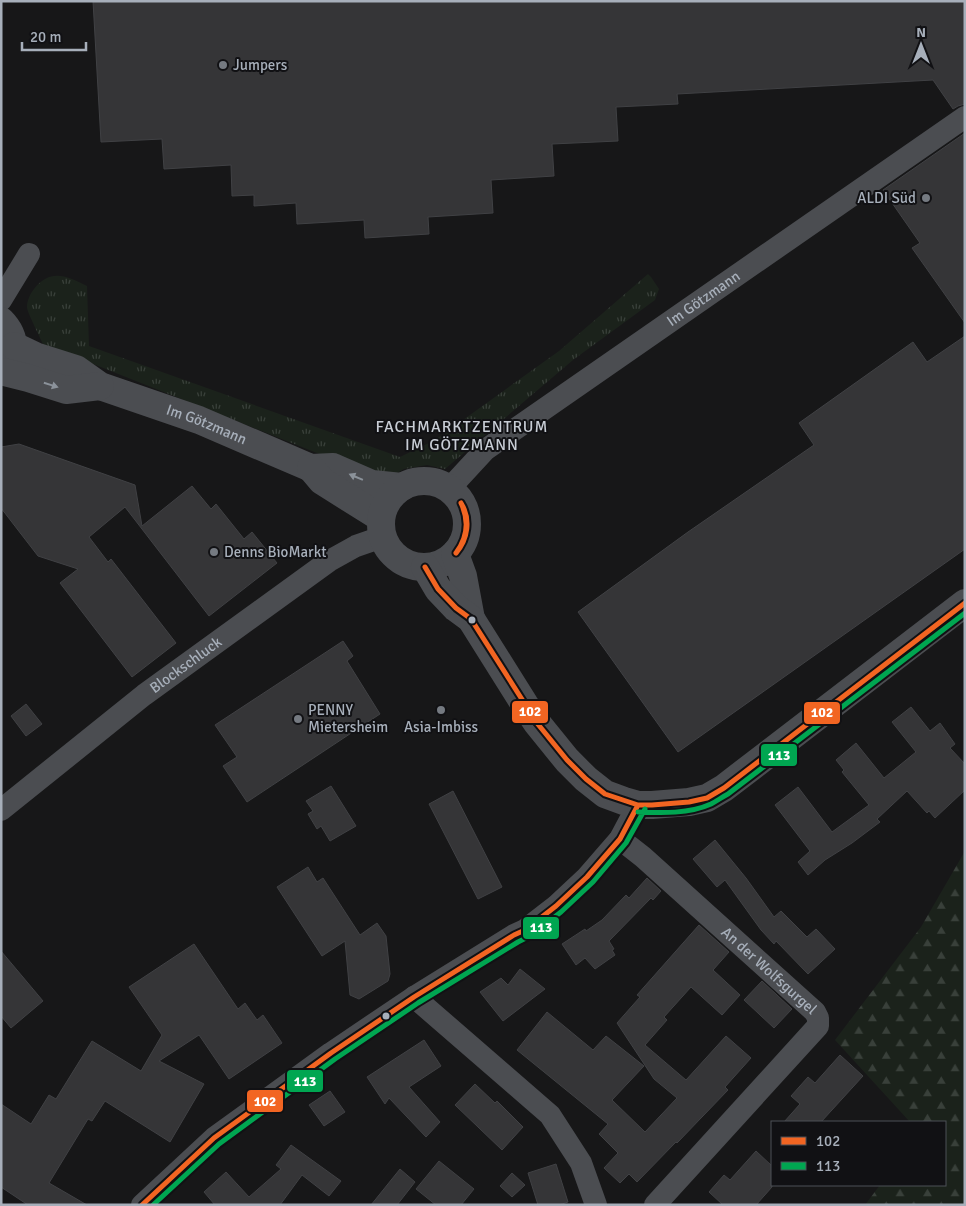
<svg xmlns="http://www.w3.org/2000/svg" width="966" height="1206" viewBox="0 0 966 1206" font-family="Signika,sans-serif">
<defs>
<pattern id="grass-tufts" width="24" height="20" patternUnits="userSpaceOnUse" patternTransform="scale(1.25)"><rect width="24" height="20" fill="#1b221b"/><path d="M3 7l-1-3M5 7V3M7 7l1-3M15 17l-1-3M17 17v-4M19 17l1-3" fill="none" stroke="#39403a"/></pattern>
<pattern id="forest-firs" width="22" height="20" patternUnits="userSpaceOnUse" patternTransform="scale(1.25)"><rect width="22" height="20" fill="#1b221b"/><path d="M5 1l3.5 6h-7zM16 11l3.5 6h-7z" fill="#39403a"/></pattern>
</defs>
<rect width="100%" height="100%" fill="#171718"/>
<path fill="url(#grass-tufts)" d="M648,274l3,3 8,12 -4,11 -82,60 -128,109 -18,-4 -23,4 -19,11 -342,-136c-3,-7 -16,-32 -16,-37 0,-6 3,-13 7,-18 17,-21 32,-13 53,-3l2,60 311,111 35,-17 124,-89z"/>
<path fill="url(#forest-firs)" d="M965,851v354h-100l15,-20h65v-63h-35l-75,-82 86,-113z"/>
<path fill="#353537" stroke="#404144" d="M93,1h872v103l-7,2 -5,3 -20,-29 -256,14 1,10 -62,3 2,34 -66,3 2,32 -63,4 2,33 -65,4 1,17 -64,4 -1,-18 -67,4 -1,-21 -42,3v-11l-22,1 -1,-31 -67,4 -2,-30 -61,3z
M965,133v190l-53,-75 8,-5 -37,-53z
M965,336v213l-287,203 -100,-140 110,-80 126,-87 -15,-22 114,-81 14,20z
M19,444l116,41 7,41 50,-40 19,23 5,-5 28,35 8,-7 25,31 -68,53 -84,-109 -36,30 19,25 3,-3 65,84 -44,34 -72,-94 18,-14 -40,-13 -37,-48v-61z
M343,641l10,15 -6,5 33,53 -133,88 -24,-36 14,-9 -22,-32z
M26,704l16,20 -16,12 -15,-20z
M911,707l19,24 10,-8 15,21 -5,4 15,16v26l-30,28 -6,-7 -2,2 -20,-22 -30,28 3,3 -28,21 -27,17 -17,15 -10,-13 12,-11 -35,-46 23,-18 34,45 37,-27 -27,-33 2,-2 -8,-10 20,-17 28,35 32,-26 -24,-30z
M331,786l25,40 -26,15 -9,-15 -4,3 -9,-15 5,-3 -7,-10z
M453,791l49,96 -24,12 -49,-95z
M715,840l31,38 28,39 7,-6 26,26 9,-8 19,20 -27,25 -32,-33 -2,3 -13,-14 -36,-50 -8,7 -24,-28z
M308,867l9,15 6,-4 37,57 17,-12 9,13 4,38 -2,7 -29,18 -9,-4 -5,-54 -23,15 -45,-69z
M647,878l14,13 -8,9 -2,-2 -42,43 5,8 -2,1 3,5 -20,14 -10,-11 -9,7 -14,-21 23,-15 1,2 16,-11 24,-25 3,3z
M699,925l30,27 -16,18 27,25 -18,20 -31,-28 -27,30 3,3 -22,25 41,35 40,-44 25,22 -26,29 3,3 -51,53 -1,-1 -39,40 -8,-8 -9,9 -16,-15 14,-15 -19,-19 9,-10 -91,-74 30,-38 46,38 13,-14 38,30 -32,34 33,32 32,-34 -23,-19 -37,-56 23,-26 -3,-2z
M194,944l44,65 7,-6 12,17 6,-5 19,28 -53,36 -30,-44 -40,26 45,23 -34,58 -65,-41 -13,20 -4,-2 -39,64 38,22h-59l-27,-18v-83l30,20 18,-29 7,4 36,-58 49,30 21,-36 -33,-48z
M1,951l42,50 -32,27 -10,-12z
M520,969l25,20 -42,32 -23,-29 21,-14 7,7z
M762,981l30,28 -18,19 -30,-28z
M424,1040l17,26 -32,21 31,35 -14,15 -37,-39 -4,6 -18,-27z
M840,1055l23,21 -42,46h-37l16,-18 -9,-8 17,-19 7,6z
M475,1084l20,19 2,-2 26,26 -21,23 -47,-45z
M330,1091l15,21 -21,14 -15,-21z
M291,1145l50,36 -12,15 -27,-21 -22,30h-65l-11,-13 22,-20 23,25 32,-28 -5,-4z
M756,1151l16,15v21l-16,18h-33l-14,-13 15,-17 6,5z
M439,1161l35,28 -13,16h-25l-20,-16z
M556,1164l12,38 -9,3h-21l-10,-32z
M400,1169l15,13 -18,23h-26z
M512,1173l13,12 -13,12 -12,-11z"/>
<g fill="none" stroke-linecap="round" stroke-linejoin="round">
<g stroke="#4b4d51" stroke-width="22">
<path d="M1,300l28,-46"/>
<path id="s1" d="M449,489l36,-39 480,-333"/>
<path id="s2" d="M1,810l143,-115 185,-134 27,-15 26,-9"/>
<path id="s3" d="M620,839l23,18 172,155 3,6v8l-163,179"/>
<path d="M414,997l136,118 31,48 15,42"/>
<path d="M142,1205l72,-67 117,-85 83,-56 100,-62 11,-5 31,-24 31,-29 33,-38 18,-34"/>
</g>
<g stroke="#4b4d51" stroke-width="28">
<path d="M1,321c12,12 15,26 9,43"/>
<path id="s4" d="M14,346l21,10 41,13 24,17 99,34 112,48 22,-1 39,17 30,3"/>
<path d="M4,372l24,6 38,12 34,-4"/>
<path d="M311,468l11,13 59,37"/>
<circle cx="424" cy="524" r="43"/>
<path d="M455,554l8,22 8,43"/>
<path d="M425,567l13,22 18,19 15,11 54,86 12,18 30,37 19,19 19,15 19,7 14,4h14l37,-3 18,-4 17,-10 241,-185"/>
</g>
<g stroke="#111114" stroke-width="9">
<path id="bus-1" d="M456,553c12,-16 13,-33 5,-50
M456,553c12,-14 15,-34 5,-50
M425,567l13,22 18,19 15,11 66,104 30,37 19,19 19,15 33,11h14l37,-3 18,-4 17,-10 241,-185
M142,1205l72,-67 117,-85 83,-56 100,-62 11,-5 31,-24 31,-29 33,-38 18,-34"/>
</g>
<g stroke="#111114" stroke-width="9">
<path id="bus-2" d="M638,812c24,1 51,2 73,-8 6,-3 11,-7 17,-10l237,-181
M153,1205l66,-61 116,-85 83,-56 100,-61 12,-6 31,-24 32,-30 33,-39 19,-34"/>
</g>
<use href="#bus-1" stroke="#f26522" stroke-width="5"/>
<use href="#bus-2" stroke="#00a651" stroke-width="5"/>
</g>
<defs><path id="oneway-solid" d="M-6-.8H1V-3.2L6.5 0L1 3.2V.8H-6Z" transform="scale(1.25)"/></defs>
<g fill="#8b929a">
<use href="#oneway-solid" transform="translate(51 385) rotate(18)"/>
<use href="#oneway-solid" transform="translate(356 477) rotate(-157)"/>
</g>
<g fill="#757a81" stroke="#111114" stroke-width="2">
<circle cx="223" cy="65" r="5"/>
<circle cx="926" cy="198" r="5"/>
<circle cx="214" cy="552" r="5"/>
<circle cx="441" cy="710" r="5"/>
<circle cx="298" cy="719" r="5"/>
</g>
<g fill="#a7afba" stroke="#111114" stroke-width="2">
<circle cx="472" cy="620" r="4.5"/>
<circle cx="386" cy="1016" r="4.5"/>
</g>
<g text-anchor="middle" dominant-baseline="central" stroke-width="4" stroke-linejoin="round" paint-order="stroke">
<g font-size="15" fill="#a7afba" stroke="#111114" text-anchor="start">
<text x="233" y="65">Jumpers</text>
<text x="916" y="198" text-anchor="end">ALDI Süd</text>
<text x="224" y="552">Denns BioMarkt</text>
<text x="308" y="710">PENNY<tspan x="308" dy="17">Mietersheim</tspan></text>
<text x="441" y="727" text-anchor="middle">Asia-Imbiss</text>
</g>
<g font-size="15" fill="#a7afba" stroke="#111114">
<text stroke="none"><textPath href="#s1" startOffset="319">Im Götzmann</textPath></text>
<text stroke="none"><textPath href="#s4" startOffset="209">Im Götzmann</textPath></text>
<text stroke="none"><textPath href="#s2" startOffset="235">Blockschluck</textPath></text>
<text stroke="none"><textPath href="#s3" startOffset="199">An der Wolfsgurgel</textPath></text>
</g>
<g font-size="16" letter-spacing="1" fill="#c8cdd5" stroke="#111114">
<text x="462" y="427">FACHMARKTZENTRUM<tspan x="462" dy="18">IM GÖTZMANN</tspan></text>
</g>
</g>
<g stroke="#111114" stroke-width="2">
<rect x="511" y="700" width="38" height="24" rx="5" fill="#f26522"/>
<rect x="803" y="701" width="38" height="24" rx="5" fill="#f26522"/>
<rect x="760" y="743" width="38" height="24" rx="5" fill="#00a651"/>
<rect x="522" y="916" width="38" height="24" rx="5" fill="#00a651"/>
<rect x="286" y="1069" width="38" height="24" rx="5" fill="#00a651"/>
<rect x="246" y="1089" width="38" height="24" rx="5" fill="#f26522"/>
</g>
<g font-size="14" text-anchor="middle" font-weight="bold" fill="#fff">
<text x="530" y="716">102</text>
<text x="822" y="717">102</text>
<text x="779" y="760">113</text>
<text x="541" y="932">113</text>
<text x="305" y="1086">113</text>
<text x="265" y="1106">102</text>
</g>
<rect width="966" height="1206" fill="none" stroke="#a7afba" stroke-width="5"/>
<rect x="771" y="1121" width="175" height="65" fill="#111114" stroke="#4d5056"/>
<rect x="781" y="1137" width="25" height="8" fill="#f26522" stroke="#4d5056"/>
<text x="816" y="1146" font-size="15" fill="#a7afba">102</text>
<rect x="781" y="1162" width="25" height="8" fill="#00a651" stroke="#4d5056"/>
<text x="816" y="1171" font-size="15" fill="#a7afba">113</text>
<g transform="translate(921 45)" stroke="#111114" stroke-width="4" paint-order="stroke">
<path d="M0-4L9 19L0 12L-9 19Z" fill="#a7afba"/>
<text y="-8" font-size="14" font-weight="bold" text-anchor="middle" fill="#a7afba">N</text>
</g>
<path d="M22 42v8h64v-8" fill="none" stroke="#a7afba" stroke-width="2.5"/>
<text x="30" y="42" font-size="15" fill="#a7afba" stroke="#111114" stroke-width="4" paint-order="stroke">20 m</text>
</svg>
